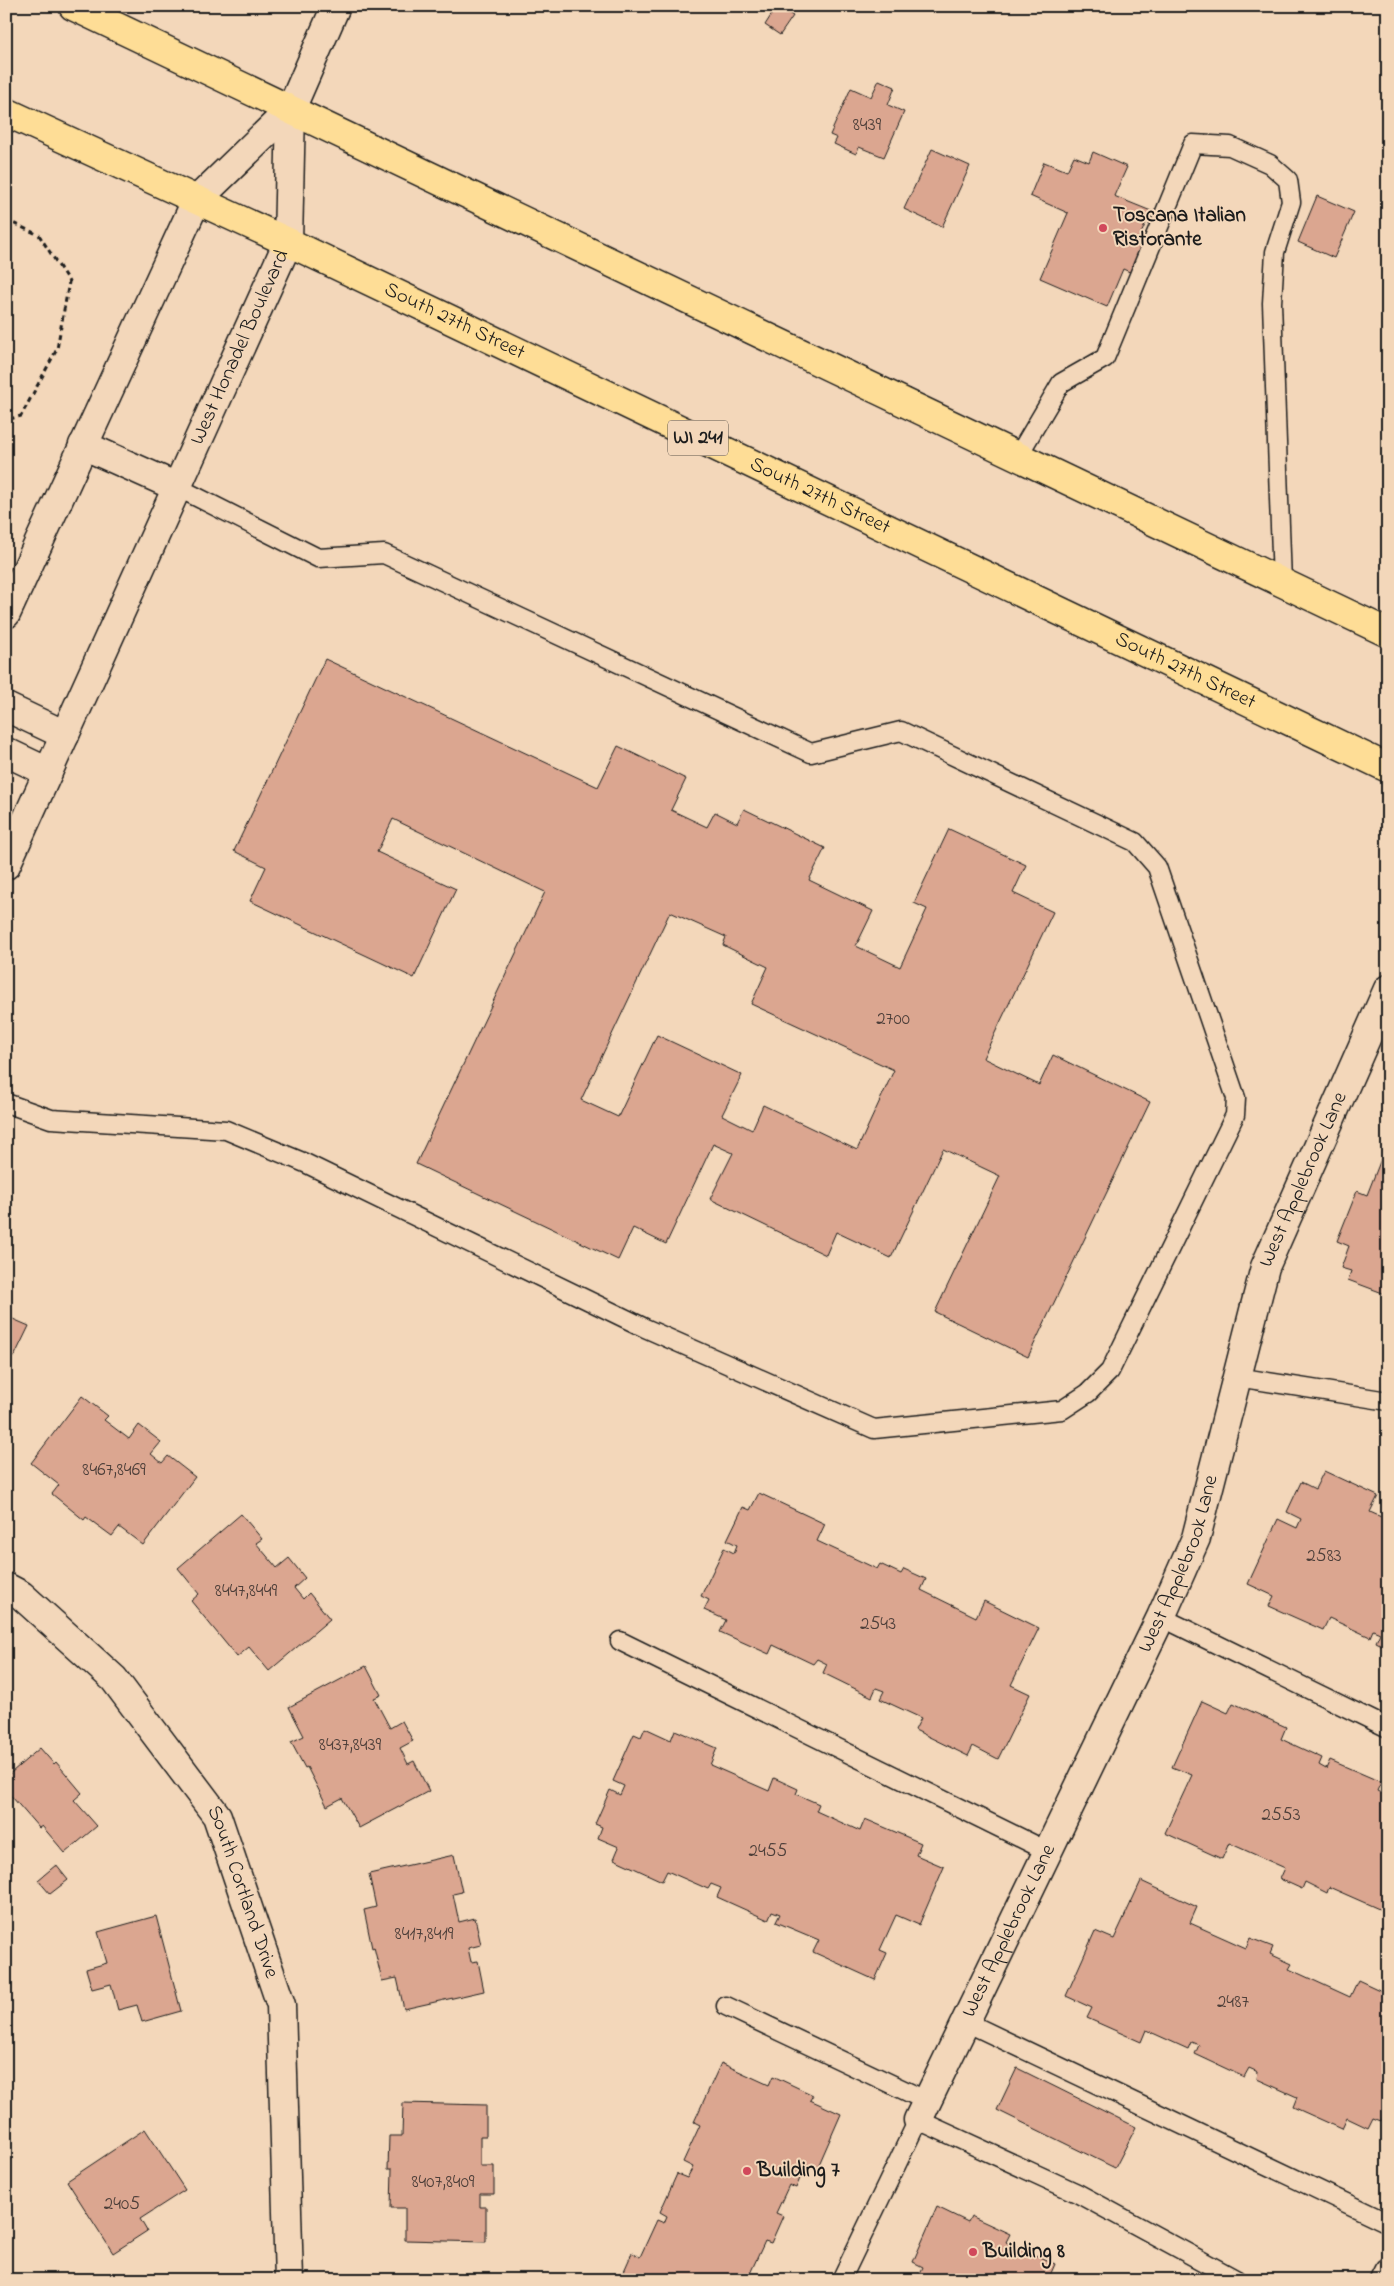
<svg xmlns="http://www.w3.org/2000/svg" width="1394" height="2286" viewBox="0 0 1394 2286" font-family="'Indie Flower',sans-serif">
<rect width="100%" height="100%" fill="#f3d7ba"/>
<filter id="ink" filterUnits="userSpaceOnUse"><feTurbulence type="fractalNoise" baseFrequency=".02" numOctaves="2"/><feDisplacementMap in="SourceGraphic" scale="10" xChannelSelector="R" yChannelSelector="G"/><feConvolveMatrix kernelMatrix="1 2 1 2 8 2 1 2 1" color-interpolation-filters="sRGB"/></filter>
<g filter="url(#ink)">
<path fill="#dba690" stroke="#1c1c1c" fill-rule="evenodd" d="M777,6l16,10 -13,19 -15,-10z
M879,80l16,7 -7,18 16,7 -20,45 -25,-10 -3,7 -22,-10 3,-6 -7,-3 21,-47 20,9z
M932,149l38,17 -28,61 -38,-18z
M1093,152l34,15 -13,29 37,15 -14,32 6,2 -11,28 -9,-4 -16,38 -67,-29 28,-65 -38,-17 14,-34 23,9 7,-15 15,6z
M1317,196l37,16 -20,46 -36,-16z
M325,659l273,128 20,-41 68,33 -15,31 36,17 8,-15 22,11 7,-14 81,39 -16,32 64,31 -17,35 44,21 27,-58 -13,-6 35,-74 77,36 -13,28 40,19 -70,146 56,27 14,-30 97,47 -122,255 -93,-45 65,-136 -57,-27 -52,109 -55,-26 -10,23 -116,-56 23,-46 -20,-9 -47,100 -33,-16 -15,32 -202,-96 129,-272 -152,-73 -16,33 79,37 -42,89 -164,-77 16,-34 -32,-16zM670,912l56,25 -3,8 45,22 -17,37 143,66 -37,80 -94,-45 -11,25 -30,-15 20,-40 -85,-40 -39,82 -37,-17z
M1383,1154h5v141l-40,-15 3,-9 -10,-3 8,-22 -12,-5 20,-50 10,4z
M6,1316l23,10 -15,31 -7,-3 -1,2z
M82,1396l26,20 -4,4 25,19 10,-14 22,17 -10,12 11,9 6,-7 27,21 -52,68 -24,-18 -7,9 -26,-19 -2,3 -32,-26 7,-9 -28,-22z
M1324,1471l54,25 -8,16 18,8v128l-12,-6 4,-9 -7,-3 -3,7 -41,-19 -6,12 -54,-24 5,-10 -26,-12 30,-65 19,9 4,-9 -14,-7 14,-30 14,7z
M759,1493l66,31 -8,17 60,28 3,-5 21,10 3,-5 22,10 -5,11 55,27 8,-16 55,27 -28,57 19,9 -32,65 -25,-13 -5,10 -53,-26 6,-12 -41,-19 4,-8 -8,-3 -4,9 -49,-24 4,-9 -10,-5 -4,5 -40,-19 -4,9 -49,-22 6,-12 -22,-10 5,-10 -8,-4 23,-48 10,5 3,-8 -10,-5 16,-33 7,3z
M241,1514l21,25 -6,4 21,25 12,-10 16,20 -11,10 9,11 6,-6 21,26 -61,52 -20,-24 -12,10 -46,-56 8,-7 -21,-26z
M366,1666l15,29 -7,3 16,30 12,-7 11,20 -13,7 8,16 6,-3 15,30 -70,37 -17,-30 -15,8 -20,-39 -2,1 -14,-26 13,-6 -15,-29z
M1202,1701l26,12 5,-10 53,24 -5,12 41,19 -3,7 7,4 4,-9 51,22 -4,9 10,5 1,-2v119l-59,-26 -2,6 -22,-11 -3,7 -22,-10 5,-11 -56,-25 -7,16 -57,-26 27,-58 -20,-8z
M645,1728l26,12 4,-10 42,18 -7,17 59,26 5,-13 24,11 -2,5 23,10 -3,7 44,20 5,-12 56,24 -5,12 28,12 -25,58 -23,-10 -16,35 7,3 -12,27 -62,-28 6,-12 -43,-18 4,-8 -8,-3 -4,9 -51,-23 4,-9 -10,-4 -3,5 -41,-18 -5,10 -48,-22 5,-12 -21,-9 4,-11 -7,-3 15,-34 10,5 4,-9 -11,-5 21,-47 7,3z
M40,1748l14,16 2,-2 26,31 -8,7 23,26 -32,27 -23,-27 -3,2 -33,-38v-13z
M454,1855l8,37 -9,2 6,28 16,-4 6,27 -13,3 3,14 7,-1 6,30 -80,18 -7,-31 -15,3 -8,-34 -2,1 -8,-38 12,-3 -7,-33z
M56,1865l12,15 -18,14 -12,-14z
M1141,1881l56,26 -7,16 56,25 4,-10 23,9 -3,7 22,10 -3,5 61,28 8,-17 30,14v112l-7,15 -8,-3 -5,10 -21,-10 -5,11 -49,-22 4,-10 -40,-18 1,-7 -9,-4 -5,9 -49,-23 4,-9 -8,-3 -3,7 -42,-19 -5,12 -54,-24 5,-10 -26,-12 29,-65 19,8z
M156,1916l25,95 -39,11 -5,-17 -19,5 -7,-26 -19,5 -6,-20 21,-6 -9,-31z
M721,2063l48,22 4,-9 40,19 -3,5 31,14 -24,55 -11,-5 -10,24 -7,-3 -13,28 7,3 -12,27 -6,-2 -18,39h-127l12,-27 8,4 17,-37 7,3 3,-7 -7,-4 17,-38 10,4 6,-11 -10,-5 17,-37 -6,-3z
M1017,2068l119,59 -21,41 -118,-58z
M403,2103l83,2v31h-6v30h14v28h-14v13h6v35l-81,-2v-32h-14l1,-39h-4l1,-33h13z
M145,2129l40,61 -45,29 7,12 -34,22 -46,-72z
M937,2207l31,15 3,-6 39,18 -4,8 49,22 -7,16h-131l6,-13 -10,-5z"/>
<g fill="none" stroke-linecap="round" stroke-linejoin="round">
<g stroke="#1c1c1c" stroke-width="21">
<path id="lane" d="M1018,456l43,-73 44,-25 88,-214 37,2 40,18 18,16 3,22 -16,50 -3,51 10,279
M6,1103l45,16 175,11 79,33 340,165 229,101 188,-19 26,-17 22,-22 125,-256 1,-17 -79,-231 -22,-25 -234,-111 -90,22 -427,-199 -66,4 -141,-71
M1237,1377l151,24
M1161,1617l227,111
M620,1641l427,210
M726,2006l201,95
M966,2022l422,201
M841,2280l77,-160 159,73 160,87"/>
</g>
<g stroke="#1c1c1c" stroke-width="31">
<g id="street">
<path d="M83,445l94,42"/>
<path d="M6,614l190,-413 95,-92 45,-103"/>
<path d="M6,707l59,28"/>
<path d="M6,752l42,20"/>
<path id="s1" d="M6,865l282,-623 3,-133"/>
<path id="s2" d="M6,1587l15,8 93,84 103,137 64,189 8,275"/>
<path id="s3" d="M918,2120l243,-503 35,-79 69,-271 123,-278"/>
<path d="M1384,2280l4,-8"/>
</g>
</g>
<g stroke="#1c1c1c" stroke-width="31">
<g id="primary">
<path d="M73,6l1315,627"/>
<path id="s4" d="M6,112l282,130 1100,526"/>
</g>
</g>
<path stroke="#1c1c1c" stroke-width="3" stroke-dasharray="5 4" stroke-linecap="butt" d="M6,220l33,15 30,47 -12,67 -36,67 -15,4"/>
<use href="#lane" stroke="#f3d7ba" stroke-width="18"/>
<use href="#street" stroke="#f3d7ba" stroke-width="28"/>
<use href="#primary" stroke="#fedd96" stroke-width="28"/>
</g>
</g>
<g fill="#d1495b" stroke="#f3d7ba" stroke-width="2">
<circle cx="1103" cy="228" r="5"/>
<circle cx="747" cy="2171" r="5"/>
<circle cx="973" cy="2252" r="5"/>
</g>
<g text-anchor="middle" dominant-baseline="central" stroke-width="4" stroke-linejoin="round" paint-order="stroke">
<g font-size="19" fill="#4c3e39">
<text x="867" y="125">8439</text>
<text x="893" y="1019">2700</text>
<text x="114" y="1470">8467,8469</text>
<text x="1324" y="1556">2583</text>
<text x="246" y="1591">8447,8449</text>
<text x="878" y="1624">2543</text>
<text x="350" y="1745">8437,8439</text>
<text x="1281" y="1815">2553</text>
<text x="768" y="1851">2455</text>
<text x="424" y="1934">8417,8419</text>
<text x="1233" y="2002">2487</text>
<text x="443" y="2182">8407,8409</text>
<text x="122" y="2204">2405</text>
</g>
<rect fill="#f3d7ba" stroke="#5c544b" stroke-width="1" x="668" y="420.5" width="60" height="35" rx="4"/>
<g font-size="20" font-weight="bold" fill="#1c1c1c">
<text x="698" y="438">WI 241</text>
</g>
<g font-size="21" font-weight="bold" fill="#1c1c1c" stroke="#f3d7ba" text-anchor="start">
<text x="1113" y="216">Toscana Italian<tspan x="1113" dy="24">Ristorante</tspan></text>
<text x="757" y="2171">Building 7</text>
<text x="983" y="2252">Building 8</text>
</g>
<g font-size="21" fill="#1c1c1c" stroke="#f3d7ba">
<text stroke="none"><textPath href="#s4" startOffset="495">South 27th Street</textPath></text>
<text stroke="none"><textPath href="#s1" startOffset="568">West Honadel Boulevard</textPath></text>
<text stroke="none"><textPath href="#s4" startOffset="900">South 27th Street</textPath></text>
<text stroke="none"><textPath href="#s4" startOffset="1305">South 27th Street</textPath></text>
<text stroke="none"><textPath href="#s3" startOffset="1020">West Applebrook Lane</textPath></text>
<text stroke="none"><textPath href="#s3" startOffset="615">West Applebrook Lane</textPath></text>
<text stroke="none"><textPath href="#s2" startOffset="394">South Cortland Drive</textPath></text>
<text stroke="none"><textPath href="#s3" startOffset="210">West Applebrook Lane</textPath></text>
</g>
</g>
<rect width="1394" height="2286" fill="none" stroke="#f3d7ba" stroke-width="25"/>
<rect x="12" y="12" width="1369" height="2261" fill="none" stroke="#1c1c1c" stroke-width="2" filter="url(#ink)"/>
</svg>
